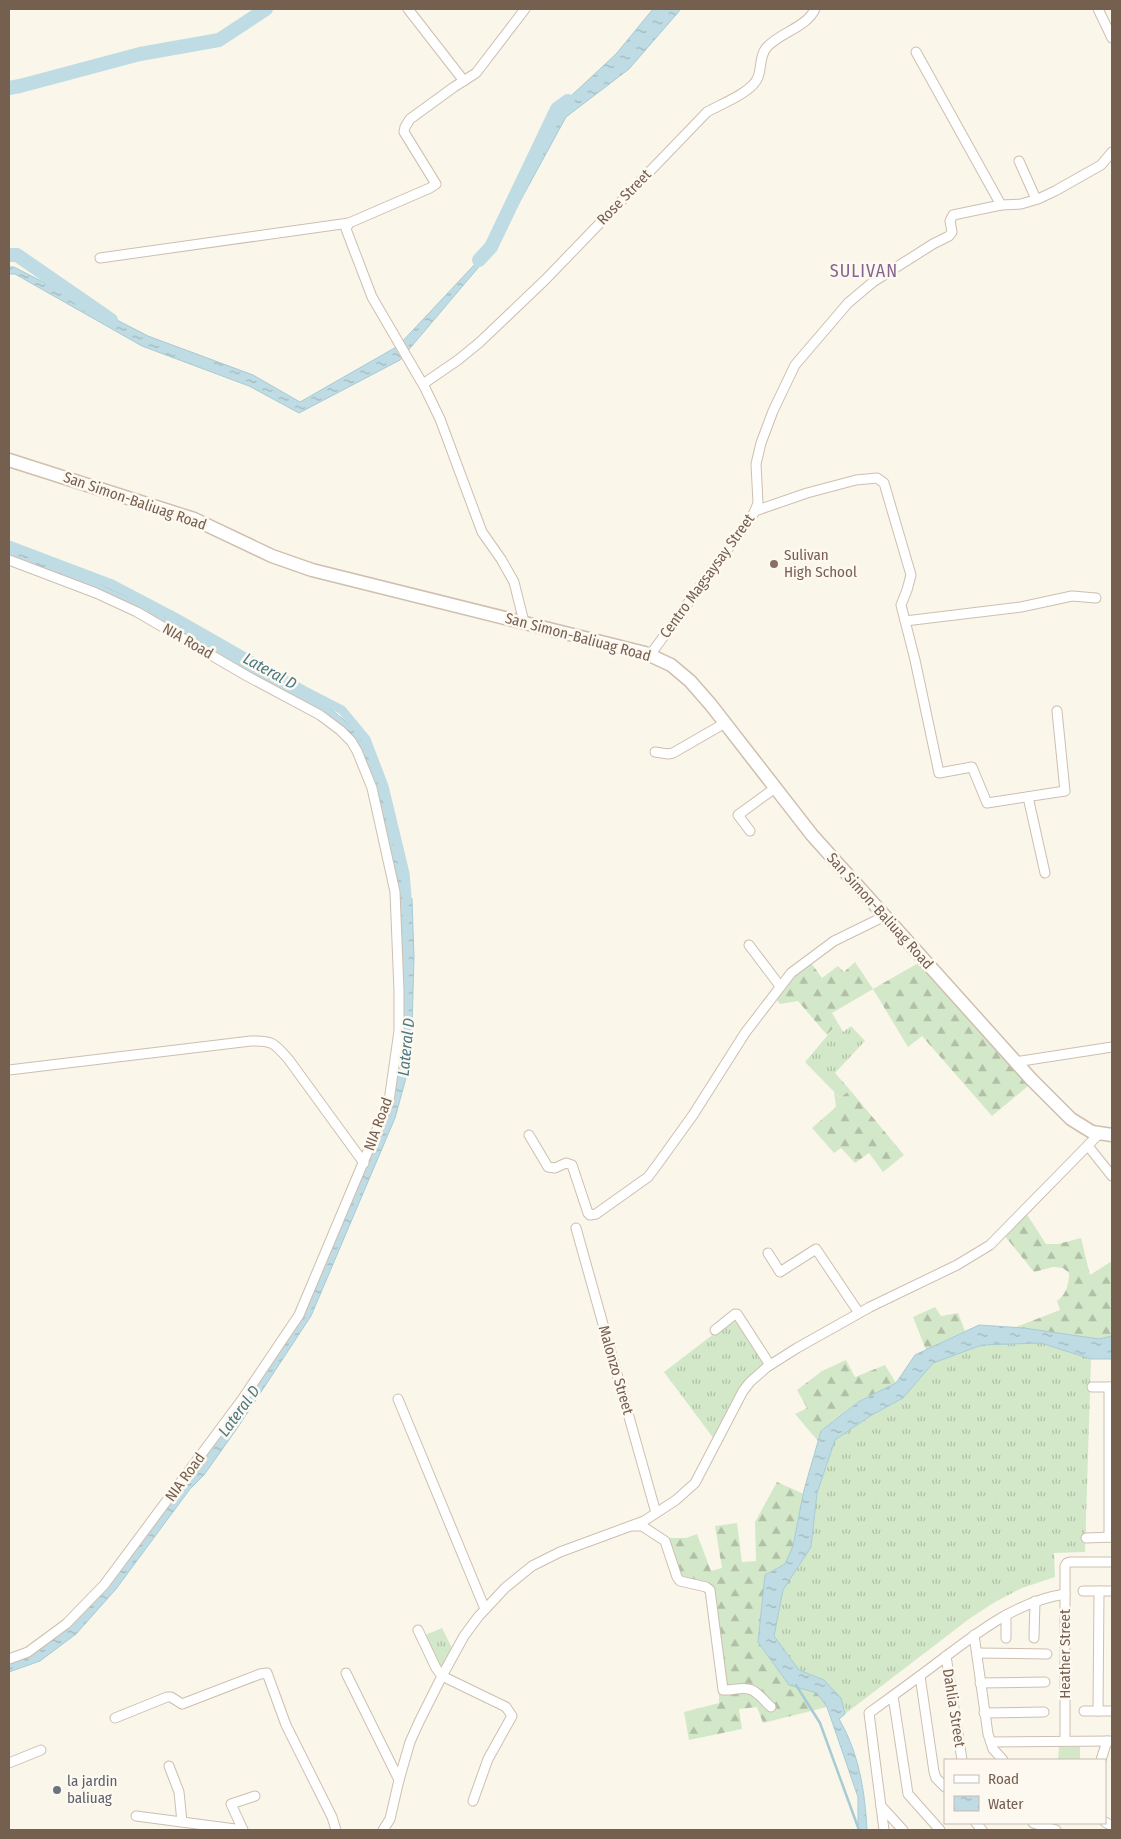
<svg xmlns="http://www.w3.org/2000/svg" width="1121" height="1839" viewBox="0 0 1121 1839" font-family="'Fira Sans Condensed',sans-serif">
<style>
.grass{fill:url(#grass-tufts)}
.forest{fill:url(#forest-firs)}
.garden{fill:#d3e8c9}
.water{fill:url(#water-ripples);stroke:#a6cbd5}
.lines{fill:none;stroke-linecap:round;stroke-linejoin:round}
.stream{stroke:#a6cbd5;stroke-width:2.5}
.canal{stroke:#bfdce4;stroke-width:9}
.river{stroke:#bfdce4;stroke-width:14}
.minor-casing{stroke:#cdbfb0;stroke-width:11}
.secondary-casing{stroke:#cfbfae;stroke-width:15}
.minor{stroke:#fff;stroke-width:9}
.secondary{stroke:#fff;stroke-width:12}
.education-dot{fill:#8d6e63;stroke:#fef9f0;stroke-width:2}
.worship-dot{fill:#6b7280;stroke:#fef9f0;stroke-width:2}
.labels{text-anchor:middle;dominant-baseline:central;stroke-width:5;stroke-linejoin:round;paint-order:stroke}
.street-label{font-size:15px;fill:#755f4f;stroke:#fef9f0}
.education-label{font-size:15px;fill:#785e54;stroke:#fef9f0;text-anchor:start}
.worship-label{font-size:15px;fill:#5b616d;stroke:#fef9f0;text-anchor:start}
.water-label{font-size:16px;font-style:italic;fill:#497886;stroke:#fef9f0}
.quarter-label{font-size:18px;letter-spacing:1px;fill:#856690;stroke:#fef9f0}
</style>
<defs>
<pattern id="grass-tufts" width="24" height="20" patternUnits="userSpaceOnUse" patternTransform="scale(1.25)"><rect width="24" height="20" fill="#d3e8c9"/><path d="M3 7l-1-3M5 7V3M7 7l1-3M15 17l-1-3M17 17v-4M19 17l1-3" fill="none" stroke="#b0bfa6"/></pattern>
<pattern id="forest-firs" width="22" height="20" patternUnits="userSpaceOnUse" patternTransform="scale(1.25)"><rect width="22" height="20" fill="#d3e8c9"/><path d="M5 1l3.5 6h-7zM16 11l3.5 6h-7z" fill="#b0bfa6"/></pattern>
<pattern id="water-ripples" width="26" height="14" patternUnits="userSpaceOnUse" patternTransform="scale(1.25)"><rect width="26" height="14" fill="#bfdce4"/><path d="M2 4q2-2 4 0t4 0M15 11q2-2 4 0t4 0" fill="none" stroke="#a0b6bb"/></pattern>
</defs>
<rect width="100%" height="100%" fill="#fbf6ea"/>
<g class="grass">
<polygon points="838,1023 843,1032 851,1026 865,1041 835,1073 850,1090 840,1098 805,1062"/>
<polygon points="737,1316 765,1364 714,1439 664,1372"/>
<polygon points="1041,1343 1091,1359 1085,1552 1054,1553 1055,1577 1022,1588 995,1602 969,1619 845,1714 841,1698 824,1680 799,1670 774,1636 783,1590 811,1547 817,1493 835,1440 870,1416 903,1398 933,1363 982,1345"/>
<polygon points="442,1628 452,1648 441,1670 423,1636"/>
</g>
<g class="forest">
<polygon points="809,960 822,978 838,966 844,972 855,962 873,989 920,962 1028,1086 992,1116 922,1036 908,1047 873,989 832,1013 838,1023 827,1035 798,1001 780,1004 775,998 793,974"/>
<polygon points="850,1090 904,1155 883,1172 869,1153 855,1163 841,1148 834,1153 812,1128 836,1107 834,1092 840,1098"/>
<path d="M1026,1213l20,31h12l23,-6 9,37 22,-14v75l-13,3 -83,-12 44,-17 -3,-9c9,-6 12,-17 12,-28l-6,-5 -10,-1 -19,5 -30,-37z"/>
<polygon points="935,1307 941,1316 958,1313 965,1331 926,1350 913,1317"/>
<polygon points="846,1360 855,1377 885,1365 896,1383 857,1402 821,1431 818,1441 795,1414 807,1408 797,1390 822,1371"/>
<polygon points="777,1482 804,1494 793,1546 785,1564 765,1575 758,1642 789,1685 817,1693 827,1707 763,1723 757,1707 739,1709 742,1729 689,1740 684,1712 719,1703 719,1692 731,1694 748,1692 755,1695 771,1712 775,1708 758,1690 725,1686 713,1588 682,1578 667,1538 686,1538 697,1534 711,1571 722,1568 715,1526 737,1523 742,1562 756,1561 755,1522"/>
</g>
<polygon class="garden" points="1059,1747 1080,1747 1080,1760 1058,1760"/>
<g class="water">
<polygon points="653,9 681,9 629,69 566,117 494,249 400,360 299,413 249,386 142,346 15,274 9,274 9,267 14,267 148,336 253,375 300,402 398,346 491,247 557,109 616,54"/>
<polygon points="9,548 76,573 158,611 279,681 322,702 343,719 362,739 371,757 382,785 404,879 408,893 412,899 414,958 412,1028 406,1078 395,1118 311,1316 238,1427 204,1475 190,1489 116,1589 76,1634 40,1661 9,1672 9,1662 31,1656 71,1624 291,1332 392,1100 402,991 383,827 353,740 267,683 144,613 9,558"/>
<path d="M979,1325l45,3 75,11 13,-3v23h-21l-50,-16 -59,2 -49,18 -30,35 -33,18 -35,24 -18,53 -6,54 -28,43 -9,46 25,34 25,10 17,18 4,16 -6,5c20,34 26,73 28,111h-9v-33l-31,-90 -10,-14 -28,-8 -31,-43 7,-67 20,-11 8,-18 11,-56 17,-59 37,-29 38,-19 19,-28z"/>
</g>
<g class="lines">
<polyline class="stream" points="796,1685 820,1723 859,1830"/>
<polyline class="canal" points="9,545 112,584 175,617 305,691 342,710 366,739 384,786 405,873 407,895"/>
<g class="river">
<polyline points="9,88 20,86 140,54 219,40 266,9"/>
<polyline points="9,255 17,255 111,320"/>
<polyline points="479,260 491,247 557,109 568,101"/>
</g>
<g class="minor-casing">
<g id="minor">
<polyline points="408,9 464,81"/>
<polyline points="1098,9 1112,38"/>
<polyline points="916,52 1001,205"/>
<polyline points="1019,161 1036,199"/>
<polyline points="100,258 349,223"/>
<path d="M423,384l35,-24 22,-18 66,-63 161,-167c14,-8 46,-20 51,-35 4,-10 1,-21 9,-30 14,-15 40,-20 48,-38"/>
<polyline points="755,511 807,493 856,480 877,478 884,483 911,575 907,590 901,605 915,660 939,773 972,767 987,803 1065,791 1057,711"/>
<polyline points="9,560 96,593 137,612 247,676 320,715 340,730 351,741 357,751 372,788 395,892 399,991 399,1031 389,1101 299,1315 241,1401 104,1585 66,1624 28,1652 9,1659"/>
<polyline points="905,621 1021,607 1072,596 1096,598"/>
<polyline points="524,622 514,582 501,559 482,532 440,419 425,388 372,297 346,229 349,223 430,188 436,184 404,132 405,127 410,119 454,87 476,73 525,9"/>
<polyline points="650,655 754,513 758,503 756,464 761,443 773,411 795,365 848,303 873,282 933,244 949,236 952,232 950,221 953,215 1001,205 1021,204 1038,199 1055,191 1101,165 1112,152"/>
<polyline points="655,752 668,754 673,753 725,723"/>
<polyline points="1028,797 1045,873"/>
<polyline points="750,831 738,815 775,788"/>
<polyline points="749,945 780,986"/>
<polyline points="1015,1062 1112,1047"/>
<path d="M9,1070l242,-29c22,-1 24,3 38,19l75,103"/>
<polyline points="529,1135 548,1167 555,1168 566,1163 572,1165 588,1213 590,1215 596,1214 648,1177 657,1165 693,1115 745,1033 791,973 834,941 885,916"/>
<polyline points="1088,1146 1112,1176"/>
<polyline points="576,1228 656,1513"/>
<polyline points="768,1253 780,1272 816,1249 859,1313"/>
<polyline points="715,1330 735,1314 737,1314 770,1365"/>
<polyline points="1092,1387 1112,1387"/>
<polyline points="1109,1387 1109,1537"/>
<polyline points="398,1399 485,1609"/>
<path d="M632,1526h10l23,15 12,36 3,4 26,6 4,3 13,100c8,1 17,-3 25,-1 9,1 16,12 23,18"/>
<polyline points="1086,1538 1112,1537"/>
<polyline points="1083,1591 1112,1591"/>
<polyline points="418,1630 436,1668 442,1676 506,1707 512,1716 488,1759 473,1801"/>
<polyline points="974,1635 988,1734 993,1749 1003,1760"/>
<polyline points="1006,1638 1006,1615"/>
<polyline points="1034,1638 1035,1601"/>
<polyline points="977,1653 1047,1654"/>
<polyline points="946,1656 962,1760"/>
<polyline points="346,1673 399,1780"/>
<polyline points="920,1676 934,1772 936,1778 945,1787"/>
<polyline points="980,1683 1045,1682"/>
<polyline points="893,1696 908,1794 940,1830"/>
<polyline points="1084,1711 1112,1711"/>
<polyline points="1098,1711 1099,1591"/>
<polyline points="984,1713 1044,1712"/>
<polyline points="115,1718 167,1697 171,1697 182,1704 260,1674 267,1673 286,1725 332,1817 336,1830"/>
<polyline points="1065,1741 1065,1566 1067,1563 1070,1562 1112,1562"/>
<polyline points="991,1742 1112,1741"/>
<polyline points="1101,1760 1107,1741"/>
<polyline points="9,1763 41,1750"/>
<polyline points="169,1766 179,1792 182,1822"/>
<polyline points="881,1806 903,1830"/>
<polyline points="136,1816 243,1830"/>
<polyline points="1105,1822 1112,1826"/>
<polyline points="976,1823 982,1830"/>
<polyline points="1033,1823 1056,1830"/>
<polyline points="243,1830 231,1804 255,1796"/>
<polyline points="383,1830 390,1819 399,1780 410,1742 419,1722 442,1676 464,1636 478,1617 505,1588 532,1566 560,1552 644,1521 676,1500 695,1483 743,1391 750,1382 767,1367 797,1348 870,1307 957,1265 990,1245 1100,1133"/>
<path d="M884,1830l-15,-117c25,-18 51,-37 76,-56 37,-28 74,-56 120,-63"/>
</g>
</g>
<g class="secondary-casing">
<polyline id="secondary" points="9,460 194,519 272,556 312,570 645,653 671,665 690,681 711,705 812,835 1031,1079 1071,1119 1092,1132 1112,1135"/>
</g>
<use href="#minor" class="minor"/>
<use href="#secondary" class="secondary"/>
</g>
<circle class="education-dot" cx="774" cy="564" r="5"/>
<circle class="worship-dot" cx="57" cy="1790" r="5"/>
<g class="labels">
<g class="street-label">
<text transform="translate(624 197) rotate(-46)">Rose Street</text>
<text transform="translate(135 501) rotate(19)">San Simon-Baliuag Road</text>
<text transform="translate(707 576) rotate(-54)">Centro Magsaysay Street</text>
<text transform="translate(578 637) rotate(15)">San Simon-Baliuag Road</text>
<text transform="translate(188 641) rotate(30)">NIA Road</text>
<text transform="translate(880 911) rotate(48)">San Simon-Baliuag Road</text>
<text transform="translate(378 1124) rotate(-70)">NIA Road</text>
<text transform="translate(616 1370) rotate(74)">Malonzo Street</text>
<text transform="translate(185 1477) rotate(-54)">NIA Road</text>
<text transform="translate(1065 1654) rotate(-90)">Heather Street</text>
<text transform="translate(954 1708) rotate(81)">Dahlia Street</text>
</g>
<g class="education-label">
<text x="784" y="555">Sulivan<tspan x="784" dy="17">High School</tspan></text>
</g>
<g class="worship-label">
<text x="67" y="1781">la jardin<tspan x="67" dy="17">baliuag</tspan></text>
</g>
<g class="water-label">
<text transform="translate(270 671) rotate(29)">Lateral D</text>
<text transform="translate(406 1047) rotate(-84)">Lateral D</text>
<text transform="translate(239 1411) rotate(-54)">Lateral D</text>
</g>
<g class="quarter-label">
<text x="864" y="271">SULIVAN</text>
</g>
</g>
<rect width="1121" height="1839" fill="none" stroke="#755f4f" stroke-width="20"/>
<rect x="944" y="1759" width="162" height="65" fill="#fef9f0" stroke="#c7bbb0"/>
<rect x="954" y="1775" width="25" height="8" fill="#ffffff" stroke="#c7bbb0"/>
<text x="988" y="1784" font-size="15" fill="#755f4f">Road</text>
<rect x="954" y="1796" width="25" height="15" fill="url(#water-ripples)" stroke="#c7bbb0"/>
<text x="988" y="1809" font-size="15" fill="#755f4f">Water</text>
</svg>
